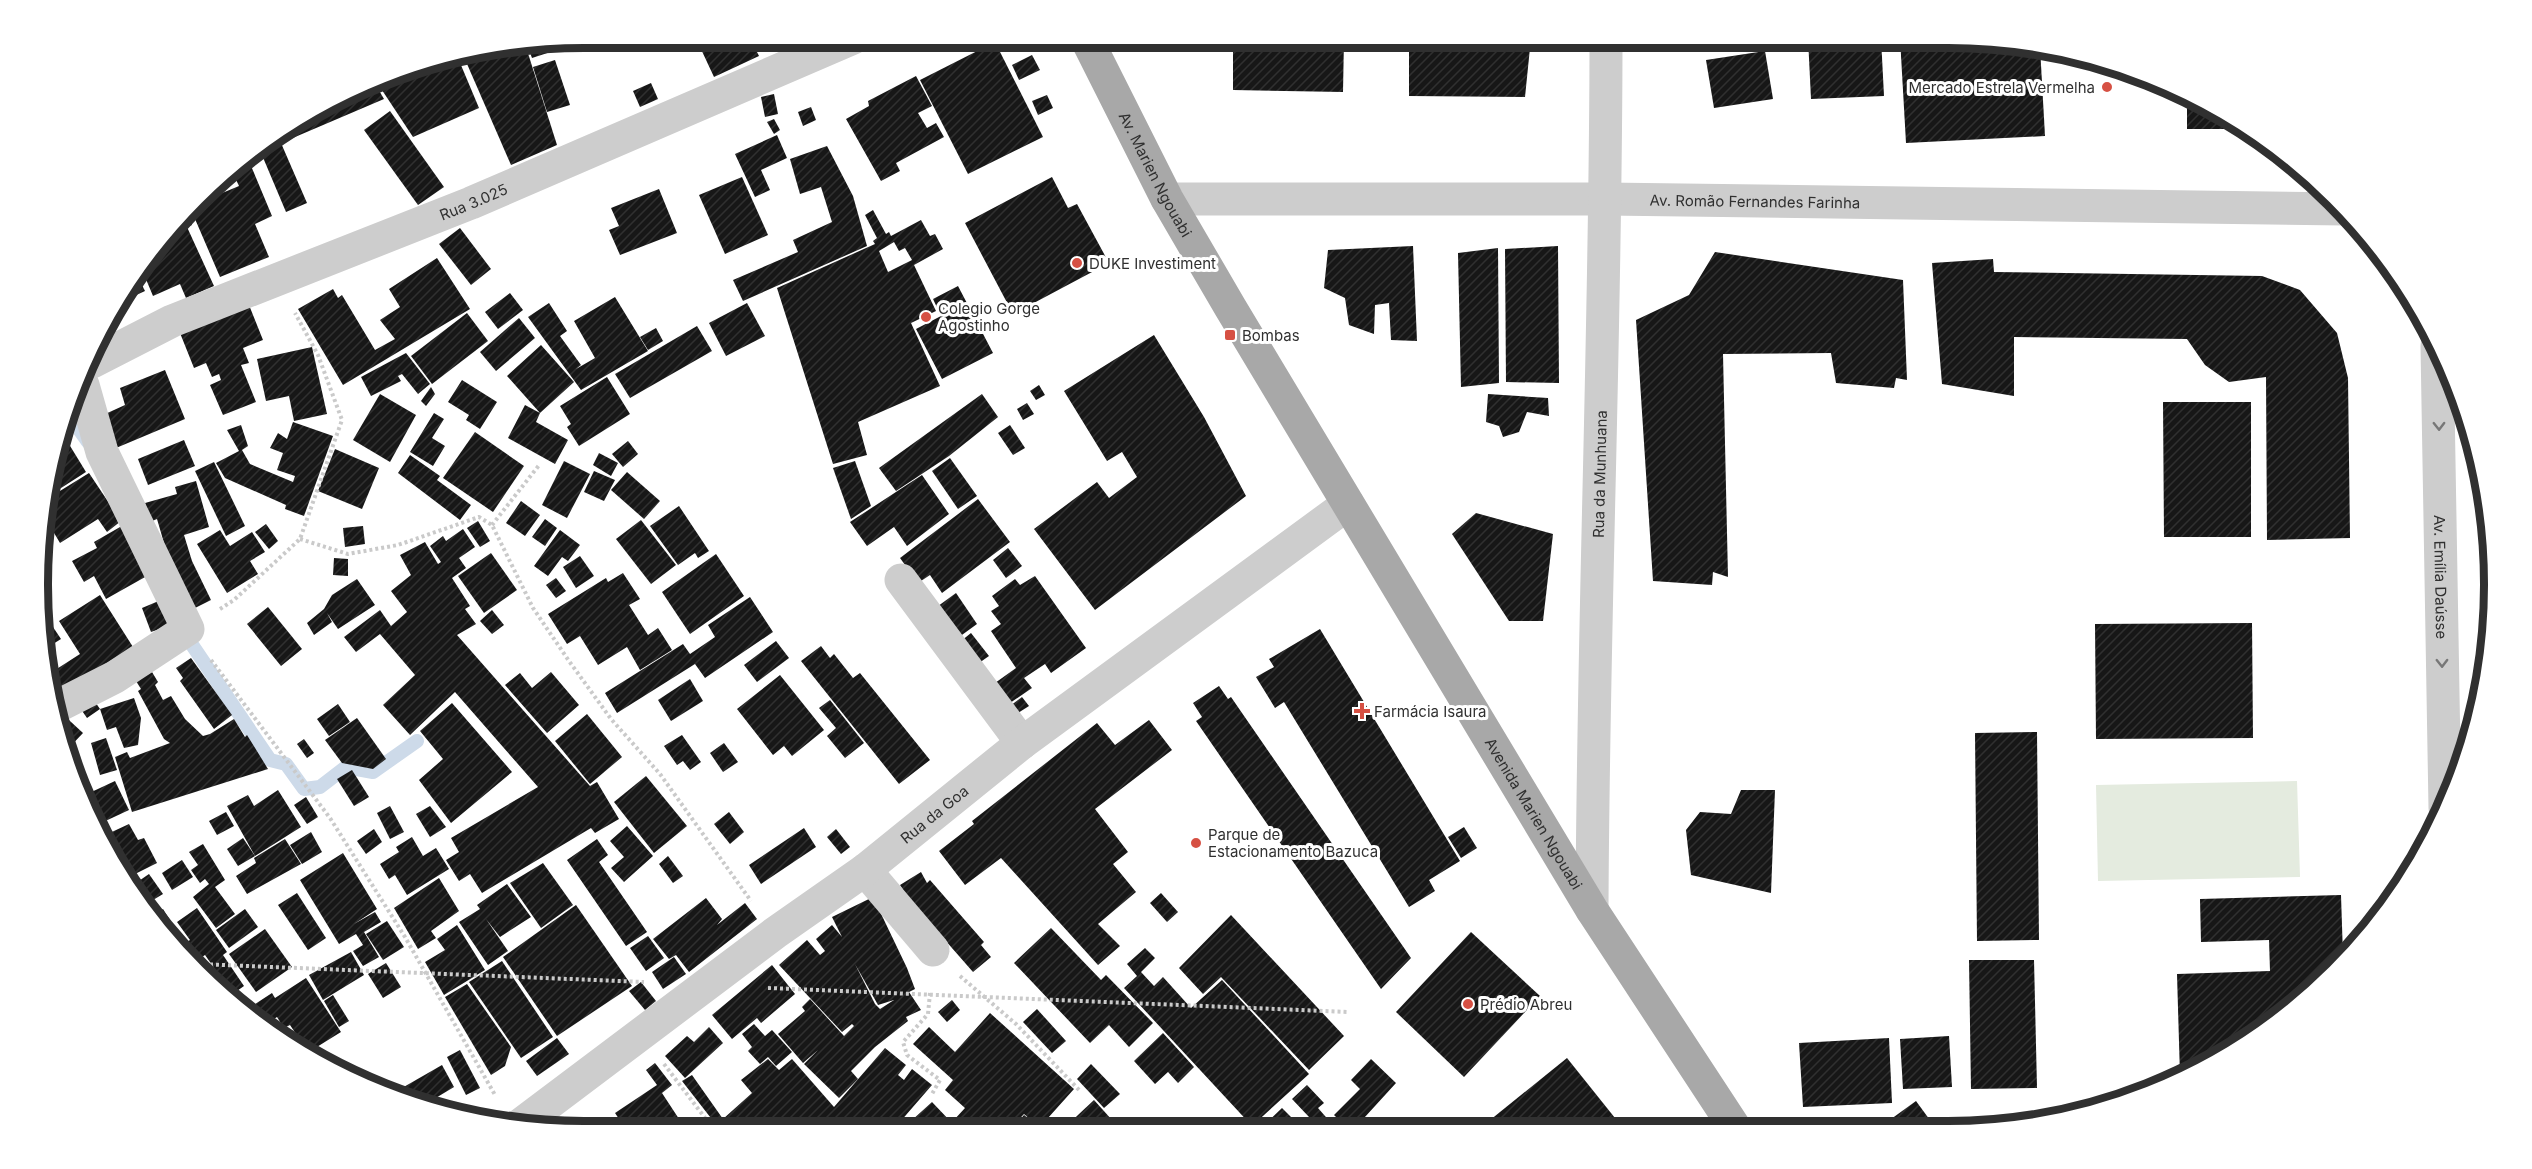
<svg xmlns="http://www.w3.org/2000/svg" width="2532" height="1169" viewBox="0 0 2532 1169" font-family="Inter,sans-serif">
<style>
.park{fill:#e4ebdf}
.lines{fill:none;stroke-linecap:round;stroke-linejoin:round}
.stream{stroke:#cddae9;stroke-width:14}
.building{fill:url(#building-hatch);fill-rule:evenodd}
.path{stroke:#cacaca;stroke-width:4;stroke-dasharray:3 3;stroke-linecap:butt}
.minor{stroke:#cdcdcd;stroke-width:33}
.tertiary{stroke:#cdcdcd;stroke-width:33}
.primary{stroke:#a8a8a8;stroke-width:33}
.oneway{stroke:#777}
.poi-dot{fill:#d65043;stroke:#fff;stroke-width:2}
.labels{text-anchor:middle;dominant-baseline:central;stroke-width:6;stroke-linejoin:round;paint-order:stroke}
.poi-label{font-size:15px;fill:#303030;stroke:#fff;text-anchor:start}
.street-label{font-size:15px;fill:#303030;stroke:#fff}
.rim{fill:none;stroke:#303030;stroke-width:8}
</style>
<defs>
<pattern id="building-hatch" width="6" height="6" patternUnits="userSpaceOnUse" patternTransform="scale(1.5)"><rect width="6" height="6" fill="#171717"/><path d="M-1 1l2-2M0 6l6-6M5 7l2-2" fill="none" stroke="#303030"/></pattern>
</defs>
<rect width="100%" height="100%" fill="#fff"/>
<polygon class="park" points="2297,781 2300,877 2098,881 2096,785"/>
<g class="lines">
<g class="stream">
<polyline points="71,418 88,442"/>
<polyline points="182,630 270,760 286,764 304,789 320,787 346,767 373,772 417,741"/>
</g>
</g>
<g class="building">
<polygon points="721,38 750,38 759,56 714,77 700,47"/>
<polygon points="1233,38 1344,38 1343,92 1233,90"/>
<polygon points="1409,38 1531,38 1525,97 1409,96"/>
<polygon points="1808,38 1881,38 1884,96 1811,99"/>
<polygon points="1900,38 1948,38 2040,47 2045,136 1906,143"/>
<polygon points="567,40 569,46 532,58 528,47"/>
<polygon points="995,42 1043,137 968,174 920,80"/>
<polygon points="526,47 557,145 511,165 464,57"/>
<polygon points="1765,51 1773,99 1714,108 1706,60"/>
<polygon points="1032,55 1040,70 1019,80 1012,65"/>
<polygon points="458,58 479,108 413,137 376,81 408,67"/>
<polygon points="555,60 570,105 547,112 533,67"/>
<polygon points="916,76 932,106 918,113 927,128 936,123 944,137 896,163 900,171 881,181 846,119 869,106 868,101"/>
<polygon points="374,82 384,99 281,143 307,203 286,212 259,148 311,111"/>
<polygon points="651,83 658,99 640,107 633,91"/>
<polygon points="774,94 778,114 765,117 761,97"/>
<polygon points="1047,95 1053,108 1038,115 1032,101"/>
<polygon points="2187,95 2212,109 2250,129 2187,129"/>
<polygon points="811,107 816,120 803,126 798,112"/>
<polygon points="390,111 444,187 418,205 364,130"/>
<polygon points="774,119 780,130 774,134 767,122"/>
<polygon points="777,135 787,158 761,170 770,190 755,197 735,154"/>
<polygon points="827,146 853,196 867,246 743,301 733,280 798,252 793,240 832,222 821,187 800,194 790,159"/>
<polygon points="249,161 272,216 255,224 269,257 220,277 192,212 211,189 215,196 239,186 231,169"/>
<polygon points="742,177 768,235 725,254 699,195"/>
<polygon points="1052,177 1068,208 1077,204 1109,263 1013,314 965,223"/>
<polygon points="659,189 677,233 620,255 609,230 619,226 611,208"/>
<path d="M873,210l13,24 3,-2 2,4 30,-16 9,16 5,-2 8,15 -29,16 22,46 -25,12 29,63 -82,36 9,33 -34,9 -56,-176 98,-44 -2,-3 4,-3 -12,-23zM894,242l5,9 6,-3 7,12 -24,12 -9,-21z"/>
<polygon points="188,216 192,225 187,227 214,286 186,298 180,284 153,296 143,272"/>
<polygon points="460,228 491,269 471,285 439,244"/>
<polygon points="1413,246 1417,341 1391,340 1389,303 1375,305 1374,334 1349,325 1345,298 1324,288 1328,250"/>
<polygon points="1558,246 1559,383 1506,382 1505,249"/>
<polygon points="1498,248 1499,383 1461,387 1458,253"/>
<polygon points="1715,252 1903,280 1907,380 1896,378 1894,388 1836,383 1831,353 1723,354 1728,577 1713,572 1712,585 1653,581 1636,320 1689,295"/>
<polygon points="437,258 470,309 343,385 298,309 333,289 338,298 342,295 375,350 395,339 380,320 400,307 389,289"/>
<polygon points="1993,259 1994,272 2262,276 2300,290 2337,333 2348,378 2350,538 2267,540 2266,377 2229,382 2205,365 2187,339 2014,337 2014,396 1942,384 1932,263"/>
<polygon points="138,277 145,291 115,305"/>
<polygon points="958,286 993,353 942,379 916,329 941,316 933,299"/>
<polygon points="510,293 523,310 498,329 485,312"/>
<polygon points="615,297 648,351 581,390 528,317 549,303 567,331 560,336 581,365 576,369 595,358 574,321"/>
<polygon points="747,303 765,336 726,356 709,323"/>
<polygon points="249,305 263,340 243,348 249,363 241,365 256,402 223,415 210,385 221,380 219,374 212,377 206,363 194,368 180,333"/>
<polygon points="467,313 488,341 432,384 411,356"/>
<polygon points="519,318 535,338 496,371 480,352"/>
<polygon points="697,326 712,351 630,398 615,374"/>
<polygon points="656,328 663,341 648,350 640,337"/>
<polygon points="1154,335 1204,417 1246,496 1095,610 1034,529 1097,482 1109,498 1137,477 1122,452 1107,461 1064,391"/>
<polygon points="541,345 574,382 540,413 536,422 568,440 555,464 508,438 525,405 540,413 507,376"/>
<polygon points="312,347 327,414 294,421 289,396 266,401 257,359"/>
<polygon points="406,353 430,384 418,394 402,374 398,376 401,381 371,396 361,377"/>
<polygon points="165,370 185,419 116,448 103,415 125,405 120,388"/>
<polygon points="607,377 630,414 579,446 567,427 571,424 560,406"/>
<polygon points="462,380 497,402 480,429 466,420 469,415 448,402"/>
<polygon points="1039,385 1045,395 1036,400 1030,391"/>
<polygon points="431,387 435,394 426,406 421,401"/>
<polygon points="380,394 416,415 390,462 353,440"/>
<polygon points="982,394 998,417 949,456 896,491 879,468"/>
<polygon points="1488,394 1548,398 1549,416 1527,412 1519,432 1503,437 1499,426 1486,422"/>
<polygon points="2163,402 2251,402 2251,537 2164,537"/>
<polygon points="1027,403 1034,414 1023,420 1017,409"/>
<polygon points="434,413 444,419 432,438 445,446 433,466 410,452"/>
<polygon points="293,422 333,436 304,516 285,509 286,505 225,478 216,463 239,451 227,430 241,425 248,446 242,450 250,464 293,482 295,476 277,470 283,453 270,448 278,433 287,439"/>
<polygon points="1010,425 1025,448 1013,455 998,433"/>
<polygon points="475,432 524,466 493,512 443,478"/>
<polygon points="64,436 86,472 47,497 48,478"/>
<polygon points="184,440 195,466 148,485 138,459"/>
<polygon points="628,441 638,454 623,467 612,454"/>
<polygon points="335,449 379,468 362,509 318,491"/>
<polygon points="599,453 618,463 611,476 593,465"/>
<polygon points="410,455 440,476 437,480 471,505 460,520 398,473"/>
<polygon points="950,458 977,496 958,509 932,471"/>
<polygon points="564,461 590,474 567,518 542,505"/>
<polygon points="855,461 871,506 851,519 833,468"/>
<polygon points="214,462 245,526 226,536 195,471"/>
<polygon points="594,471 615,480 604,501 584,492"/>
<polygon points="627,472 660,501 644,519 611,490"/>
<polygon points="89,473 121,521 107,532 98,519 60,543 47,521 47,499"/>
<polygon points="922,475 949,514 907,546 894,527 867,546 850,522"/>
<polygon points="196,481 209,527 184,535 192,561 211,600 193,609 171,567 157,519 150,522 145,503 177,494 175,487"/>
<polygon points="978,499 1010,542 942,593 930,575 918,583 900,558"/>
<polygon points="521,501 540,515 525,536 506,523"/>
<polygon points="679,506 709,551 698,558 695,553 678,565 650,526"/>
<polygon points="1476,513 1553,534 1543,621 1509,621 1452,534"/>
<polygon points="545,519 557,528 545,546 532,537"/>
<polygon points="641,520 676,565 651,584 616,539"/>
<polygon points="478,521 490,541 480,547 467,528"/>
<polygon points="127,523 154,572 106,599 94,576 84,582 72,561 97,548 94,542"/>
<polygon points="266,524 278,541 269,549 255,532"/>
<polygon points="363,526 365,544 345,547 343,528"/>
<polygon points="463,529 475,547 459,558 466,568 452,578 470,606 465,609 476,624 457,635 590,786 597,782 619,819 595,833 591,828 482,893 470,874 459,881 446,860 459,852 451,838 538,787 455,692 410,735 383,705 415,675 380,634 356,652 344,637 380,610 391,626 407,612 391,591 411,575 400,555 425,542 438,564 441,562 430,546 443,536 446,541"/>
<polygon points="220,530 230,546 252,532 265,552 250,561 258,574 227,593 197,544"/>
<polygon points="560,530 580,545 568,561 562,557 548,576 534,566"/>
<polygon points="1008,548 1022,566 1006,578 993,560"/>
<polygon points="491,553 517,590 484,613 458,576"/>
<polygon points="716,554 744,596 690,634 662,592"/>
<polygon points="580,556 594,576 576,588 563,567"/>
<polygon points="334,558 348,559 348,576 333,575"/>
<polygon points="623,573 640,599 629,605 648,635 658,628 672,650 640,670 627,647 598,665 580,636 567,644 548,614 606,578 608,582"/>
<polygon points="1035,576 1086,648 1051,673 1045,664 1024,678 1032,688 1010,703 995,683 1016,668 991,631 1001,624 991,611 999,606 992,596 1015,579 1020,585"/>
<polygon points="556,578 566,591 556,598 546,585"/>
<polygon points="357,579 375,605 338,629 327,613 332,622 314,635 307,623 324,609 332,595"/>
<polygon points="956,593 977,624 955,640 934,609"/>
<polygon points="100,595 133,647 63,690 52,672 80,654 59,621"/>
<polygon points="750,597 773,632 705,678 695,664 617,713 605,693 683,644 690,654 715,637 708,625"/>
<polygon points="161,600 171,625 151,632 142,608"/>
<polygon points="268,607 302,649 281,666 247,624"/>
<polygon points="492,610 504,625 492,634 480,621"/>
<polygon points="49,621 61,639 45,649 43,644 43,625"/>
<polygon points="2252,623 2253,738 2096,739 2095,624"/>
<polygon points="1320,629 1460,861 1429,880 1435,891 1409,907 1284,702 1275,708 1256,677 1274,667 1269,659"/>
<polygon points="971,633 989,656 979,663 961,641"/>
<polygon points="776,641 789,658 757,682 744,665"/>
<polygon points="821,646 830,658 834,654 853,678 860,673 930,760 899,784 801,661"/>
<polygon points="191,658 232,715 214,729 180,681 183,678 176,668"/>
<polygon points="152,672 158,682 155,685 163,700 171,696 185,719 203,736 210,734 234,719 245,737 247,735 268,769 132,812 115,757 127,752 130,758 170,743 164,739 138,691 141,689 136,681"/>
<polygon points="551,672 579,705 547,733 505,685 520,673 532,688"/>
<polygon points="780,675 824,730 792,756 784,746 773,755 737,709"/>
<polygon points="690,679 703,701 671,721 658,700"/>
<polygon points="1219,686 1228,699 1231,697 1411,958 1381,989 1196,721 1202,717 1193,703"/>
<polygon points="91,696 100,709 134,698 141,718 138,745 124,748 116,727 107,730 100,709 87,718 78,705"/>
<polygon points="1022,697 1029,706 1015,715 1010,706"/>
<polygon points="830,700 864,743 845,758 827,736 836,728 819,708"/>
<polygon points="452,703 512,772 451,823 419,780 443,759 420,731"/>
<polygon points="338,704 350,722 329,736 317,719"/>
<polygon points="57,709 83,733 65,752 55,711"/>
<polygon points="587,714 622,757 590,784 555,741"/>
<polygon points="357,718 386,759 373,769 342,763 325,740"/>
<polygon points="1149,720 1172,750 1095,809 1128,852 1113,864 1136,892 1098,924 1120,946 1098,965 1001,858 965,885 939,851 974,824 972,821 1097,723 1115,745"/>
<polygon points="2037,732 2039,940 1977,941 1975,733"/>
<polygon points="682,735 701,762 690,770 683,761 677,765 664,746"/>
<polygon points="106,738 117,770 100,775 91,743"/>
<polygon points="304,739 314,753 307,758 297,744"/>
<polygon points="724,743 738,762 723,772 710,753"/>
<polygon points="352,770 369,797 354,806 337,779"/>
<polygon points="646,776 687,826 654,853 614,802"/>
<polygon points="115,781 129,810 99,824 85,795"/>
<polygon points="278,790 301,827 255,856 227,806 248,795 254,806"/>
<polygon points="1741,790 1775,790 1771,893 1691,875 1686,830 1700,812 1731,814"/>
<polygon points="306,797 318,817 307,824 294,805"/>
<polygon points="390,806 404,832 390,839 377,813"/>
<polygon points="430,806 446,827 430,837 416,814"/>
<polygon points="226,812 234,826 217,835 209,821"/>
<polygon points="729,812 744,832 730,844 714,824"/>
<polygon points="129,824 138,840 144,838 157,863 127,878 111,858 101,837"/>
<polygon points="627,826 653,856 624,882 611,868 624,857 610,841"/>
<polygon points="1464,827 1477,848 1461,858 1448,837"/>
<polygon points="804,828 816,847 761,884 749,865"/>
<polygon points="374,829 382,842 366,854 357,841"/>
<polygon points="836,829 850,847 841,854 827,837"/>
<polygon points="311,832 322,852 302,864 290,845"/>
<polygon points="412,837 423,856 436,848 449,869 407,895 395,875 389,879 380,864 399,852 396,847"/>
<polygon points="243,838 255,856 238,866 227,849"/>
<polygon points="285,839 301,864 247,894 236,876 256,863 254,858"/>
<polygon points="597,839 608,855 599,862 647,932 626,946 567,860"/>
<polygon points="203,844 225,880 215,887 235,914 216,928 193,897 209,884 205,879 200,883 191,870 198,865 189,852"/>
<polygon points="343,853 377,909 354,924 375,912 381,922 364,932 379,957 363,966 353,951 363,945 356,934 339,944 300,880"/>
<polygon points="668,856 683,876 673,883 659,864"/>
<polygon points="182,860 193,877 172,890 162,873"/>
<polygon points="543,863 573,905 541,928 510,883"/>
<polygon points="921,872 927,883 930,880 984,942 981,945 991,957 973,972 909,899 900,885"/>
<polygon points="149,874 163,894 148,903 133,885"/>
<polygon points="439,878 459,911 431,931 436,938 418,949 394,908"/>
<polygon points="507,884 531,917 500,937 486,919 508,951 488,965 459,922 480,909 477,905"/>
<polygon points="297,893 326,938 308,950 278,905"/>
<polygon points="1161,893 1178,912 1167,922 1150,903"/>
<polygon points="2341,895 2343,956 2281,1018 2180,1076 2177,974 2270,971 2269,940 2201,942 2200,899"/>
<path d="M873,897l34,71 8,21 -6,3 12,18 -15,7 2,4 -33,26 -24,24 7,8 -19,19 -35,-34 14,-14 -15,13 -25,-29 27,-23 -3,-4 8,-8 34,37 10,-10 -2,-2 -10,8 -63,-67 28,-25 13,15 5,-4 -9,-12 16,-14 10,12 -10,-20zM855,964l23,41 16,-5 -14,9 -5,-5z"/>
<polygon points="706,898 722,919 717,925 745,903 757,919 689,972 676,955 669,959 653,939"/>
<polygon points="576,905 632,986 557,1036 503,957"/>
<polygon points="197,908 227,952 223,955 244,986 227,998 209,977 217,972 205,955 196,961 182,945 190,940 177,922"/>
<polygon points="163,909 175,928 171,931 156,913"/>
<polygon points="245,909 258,927 229,948 216,930"/>
<polygon points="1231,915 1344,1036 1309,1070 1221,977 1203,994 1179,968"/>
<polygon points="387,921 404,947 383,960 366,934"/>
<polygon points="457,925 485,970 444,995 425,962 445,950 437,939"/>
<polygon points="1051,928 1101,980 1106,975 1153,1023 1129,1047 1109,1025 1090,1043 1014,963"/>
<polygon points="265,929 292,967 256,992 229,954"/>
<polygon points="1471,932 1540,996 1464,1077 1396,1012"/>
<polygon points="648,936 664,958 646,971 630,948"/>
<polygon points="1145,948 1155,958 1141,972 1154,986 1163,977 1191,1008 1222,980 1309,1074 1252,1126 1124,988 1137,976 1127,964"/>
<polygon points="351,952 364,975 323,1000 309,975"/>
<polygon points="674,957 686,974 663,989 652,972"/>
<polygon points="1969,960 2034,960 2037,1088 1971,1089"/>
<polygon points="502,961 553,1037 521,1058 469,982"/>
<polygon points="386,963 401,987 383,998 368,974"/>
<polygon points="772,965 795,994 761,1023 757,1018 732,1039 712,1015"/>
<polygon points="306,978 341,1032 312,1050 304,1046 290,1025 284,1028 277,1017 268,1023 246,1010 272,993 275,998"/>
<polygon points="641,982 656,1001 645,1010 629,991"/>
<polygon points="467,984 511,1047 505,1066 491,1075 445,997"/>
<polygon points="333,995 349,1021 339,1027 324,1001"/>
<polygon points="952,1000 960,1010 947,1022 938,1012"/>
<polygon points="1037,1009 1066,1041 1052,1053 1023,1022"/>
<polygon points="990,1013 1074,1089 1039,1128 1041,1130 1011,1130 1024,1115 1032,1121 1024,1114 1009,1130 963,1130 953,1121 965,1108 945,1090 953,1080 913,1044 929,1027 955,1052"/>
<polygon points="754,1024 765,1036 772,1030 792,1052 776,1066 768,1057 760,1064 748,1051 752,1047 742,1034"/>
<polygon points="709,1027 723,1043 685,1078 665,1056 687,1036 694,1042"/>
<polygon points="1163,1033 1194,1067 1178,1083 1168,1072 1155,1084 1134,1061"/>
<polygon points="1949,1036 1952,1087 1903,1089 1900,1039"/>
<polygon points="557,1038 569,1054 537,1076 526,1061"/>
<polygon points="1889,1038 1892,1103 1803,1107 1799,1043"/>
<polygon points="885,1048 906,1065 898,1075 904,1080 912,1069 932,1085 893,1130 819,1131 814,1124 805,1131 721,1131 682,1081 692,1075 723,1119 752,1093 741,1080 768,1059 779,1070 792,1059 834,1107"/>
<polygon points="460,1050 480,1088 466,1095 447,1057"/>
<polygon points="1567,1058 1623,1128 1479,1129"/>
<polygon points="1371,1059 1396,1083 1354,1129 1260,1129 1282,1108 1300,1126 1309,1117 1292,1099 1307,1085 1324,1103 1318,1108 1332,1124 1338,1119 1334,1115 1360,1089 1351,1080"/>
<polygon points="655,1063 672,1085 662,1093 681,1122 668,1131 627,1131 615,1113 657,1085 646,1070"/>
<polygon points="1091,1064 1120,1094 1104,1108 1077,1079"/>
<polygon points="442,1065 454,1087 424,1105 409,1100 402,1088"/>
<polygon points="1094,1100 1121,1130 1062,1130"/>
<polygon points="1916,1101 1935,1127 1880,1127"/>
<polygon points="932,1102 952,1123 948,1127 951,1130 919,1130 911,1121"/>
<polygon points="698,1118 707,1131 680,1131"/>
<polygon points="902,1121 918,1130 896,1130"/>
</g>
<g class="lines">
<g class="path">
<polyline points="492,525 540,464"/>
<polyline points="300,539 348,554 398,545 479,517 492,525 533,608 569,661 611,719 660,774 751,901"/>
<polyline points="220,609 234,600 300,539 342,420 318,355 295,313"/>
<polyline points="211,660 330,818 405,937 495,1095"/>
<polyline points="198,964 644,982"/>
<polyline points="960,976 1016,1024 1081,1092"/>
<polyline points="768,988 1348,1012"/>
<polyline points="930,993 928,1014 903,1042 907,1055 940,1080 932,1094"/>
<polyline points="664,1064 715,1131"/>
</g>
<g class="minor">
<path id="s1" d="M1167,199h439l738,10"/>
<path id="s2" d="M2437,346l8,462"/>
<path id="s3" d="M92,362l80,-41 299,-118 382,-165"/>
<polyline points="901,580 1022,743"/>
<polyline points="54,708 115,677 188,629 102,452 83,385"/>
<polyline points="865,870 933,950"/>
<path id="s4" d="M1592,910c1,-291 14,-582 14,-872"/>
</g>
<path class="tertiary" id="s5" d="M520,1125l255,-192 90,-63 157,-127 326,-239"/>
<path class="primary" id="s6" d="M1086,38l81,161 63,108 362,603 143,218"/>
</g>
<defs><path id="oneway-chevron" d="M-2-3.5L2.5 0L-2 3.5" fill="none" stroke-width="1.6" stroke-linecap="round" stroke-linejoin="round" transform="scale(1.5)"/></defs>
<g class="oneway">
<use href="#oneway-chevron" transform="translate(2439 426) rotate(89)"/>
<use href="#oneway-chevron" transform="translate(2442 663) rotate(89)"/>
</g>
<g class="poi-dot">
<circle cx="2107" cy="87" r="6"/>
<circle cx="1077" cy="263" r="6"/>
<circle cx="926" cy="317" r="6"/>
<rect x="1224" y="329" width="12" height="12" rx="3"/>
<path d="M1359 702h6v6h6v6h-6v6h-6v-6h-6v-6h6z"/>
<circle cx="1196" cy="843" r="6"/>
<circle cx="1468" cy="1004" r="6"/>
</g>
<g class="labels">
<g class="poi-label">
<text x="2095" y="87" text-anchor="end">Mercado Estrela Vermelha</text>
<text x="1089" y="263">DUKE Investiment</text>
<text x="938" y="308">Colegio Gorge<tspan x="938" dy="17">Agostinho</tspan></text>
<text x="1242" y="335">Bombas</text>
<text x="1374" y="711">Farmácia Isaura</text>
<text x="1208" y="834">Parque de<tspan x="1208" dy="17">Estacionamento Bazuca</tspan></text>
<text x="1480" y="1004">Prédio Abreu</text>
</g>
<g class="street-label">
<text stroke="none"><textPath href="#s6" startOffset="153">Av. Marien Ngouabi</textPath></text>
<text stroke="none"><textPath href="#s3" startOffset="414">Rua 3.025</textPath></text>
<text stroke="none"><textPath href="#s1" startOffset="588">Av. Romão Fernandes Farinha</textPath></text>
<text stroke="none"><textPath href="#s4" startOffset="436">Rua da Munhuana</textPath></text>
<text stroke="none"><textPath href="#s2" startOffset="231">Av. Emília Daússe</textPath></text>
<text stroke="none"><textPath href="#s6" startOffset="896">Avenida Marien Ngouabi</textPath></text>
<text stroke="none"><textPath href="#s5" startOffset="518">Rua da Goa</textPath></text>
</g>
</g>
<path d="M0 0H2532V1169H0ZM584 48H1948A536 536 0 0 1 2484 584V585A536 536 0 0 1 1948 1121H584A536 536 0 0 1 48 585V584A536 536 0 0 1 584 48Z" fill="#fff" fill-rule="evenodd"/>
<path class="rim" d="M584 48H1948A536 536 0 0 1 2484 584V585A536 536 0 0 1 1948 1121H584A536 536 0 0 1 48 585V584A536 536 0 0 1 584 48Z"/>
</svg>
